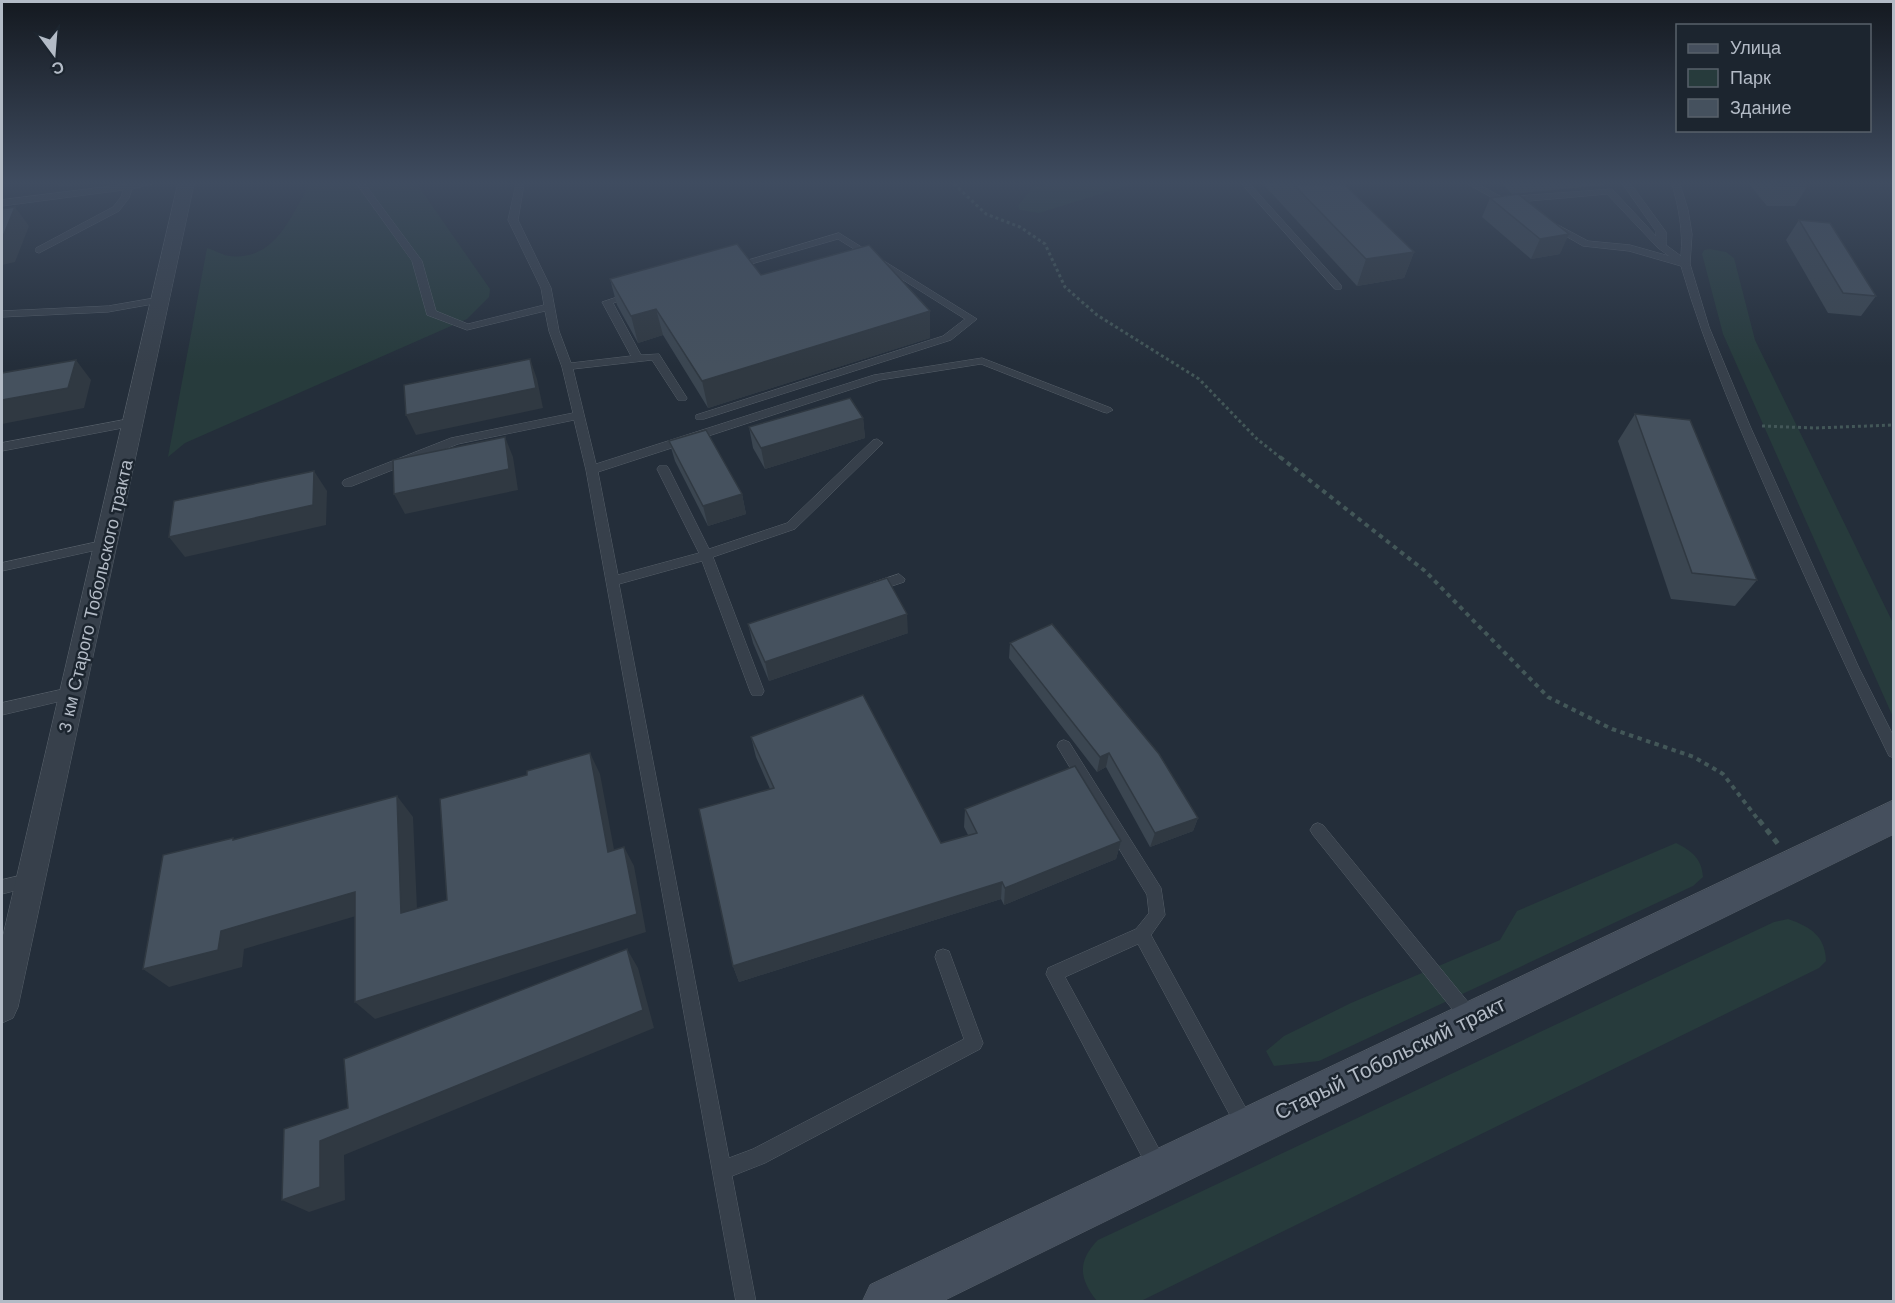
<svg xmlns="http://www.w3.org/2000/svg" width="1895" height="1303" viewBox="0 0 1895 1303" font-family="'Work Sans',sans-serif">
<style>
.green{fill:#273b3c}
.lines{fill:none;stroke-linecap:round;stroke-linejoin:round}
.lane-casing{stroke:#555e68;stroke-width:1}
.street-casing{stroke:#555e68;stroke-width:1}
.secondary-casing{stroke:#555e68;stroke-width:1}
.path-far2{stroke:#435758;stroke-width:3;stroke-dasharray:3 3;stroke-linecap:butt}
.path-far1{stroke:#435758;stroke-width:4;stroke-dasharray:4.5 4.5;stroke-linecap:butt}
.path{stroke:#435758;stroke-width:5;stroke-dasharray:6 6;stroke-linecap:butt}
.lane{fill:#37404b;fill-rule:evenodd}
.street{fill:#37404b;fill-rule:evenodd}
.secondary{fill:#454f5d;fill-rule:evenodd}
.wall{fill:#3b4651}
.shaded-wall{fill:#303942}
.building{fill:#45515e;stroke:#303942;stroke-width:1.5}
.labels{text-anchor:middle;dominant-baseline:central;stroke-width:5;stroke-linejoin:round;paint-order:stroke}
.street-label{font-size:18px;fill:#b3bbc6;stroke:#1c252f}
.near-street-label{font-size:21px;fill:#b3bbc6;stroke:#1c252f}
</style>
<rect width="100%" height="100%" fill="#242e3a"/>
<g class="green">
<path d="M310,184h107l73,105 -1,8 -22,22 -282,124 -17,14 39,-209c8,2 15,7 22,8 47,5 61,-39 81,-72z"/>
<polygon points="1047,184 1133,184 1039,213 1020,210 1018,206 1033,187"/>
<polygon points="1710,249 1726,252 1734,258 1755,340 1893,623 1893,717 1723,334 1702,254 1704,250"/>
<path d="M1676,843c16,8 26,16 27,34l-10,9 -374,175 -45,5 -8,-15 18,-15 67,-33 149,-63 17,-29z"/>
<path d="M1788,919c23,8 37,17 38,42l-7,7 -678,333h-44c-18,-22 -20,-40 1,-61l676,-318z"/>
</g>
<g class="lines">
<g class="lane-casing">
<g id="lane">
<polygon points="128,184 152,184 132,189 129,198 119,211 39,253 36,252 36,248 113,207 121,197 123,190 2,206 2,200"/>
<polygon points="357,184 365,184 422,261 436,311 468,324 544,305 541,288 508,220 516,184 524,184 518,220 551,288 559,331 571,363 631,356 602,302 629,293 635,293 635,297 613,303 641,355 659,354 687,398 686,400 678,400 652,360 573,369 596,464 874,375 982,358 1111,408 1113,410 1107,413 1103,412 981,364 880,380 598,472 618,575 699,553 657,469 659,466 667,466 669,469 709,549 787,523 873,440 877,439 883,443 795,529 713,557 764,691 762,695 752,695 750,691 702,561 619,584 729,1158 753,1149 964,1039 935,957 937,951 943,949 949,951 983,1043 980,1049 765,1163 732,1176 756,1302 736,1302 586,470 574,420 458,444 352,486 344,486 342,483 344,480 451,438 573,413 562,367 549,331 545,311 467,330 427,315 412,261"/>
<polygon points="1242,184 1250,184 1341,285 1341,289 1335,289"/>
<polygon points="1468,184 1478,184 1518,206 1511,208"/>
<path d="M1623,184h8l35,48v13l15,11c2,-26 -2,-47 -9,-72h8l8,26 4,24 -2,30 19,63 41,99 109,242 35,69v21l-5,-2c-39,-79 -75,-159 -111,-240 -36,-82 -72,-164 -97,-250l-52,-15 -46,-5 -33,-19 8,-2 30,16 42,4 39,11 -11,-8 -51,-54 -89,8 -4,-3 4,-3 94,-7 44,47v-4z"/>
<polygon points="839,233 977,319 951,340 704,419 696,419 696,415 943,336 965,319 838,239 734,269 729,266"/>
<polygon points="161,297 166,300 164,302 108,312 2,317 2,311 108,306"/>
<polygon points="134,418 140,422 138,425 2,451 2,443"/>
<polygon points="106,540 112,544 110,547 2,571 2,563"/>
<polygon points="899,574 905,579 904,582 874,592 868,587 869,584"/>
<polygon points="73,687 78,689 80,693 78,697 2,715 2,703"/>
<polygon points="1064,740 1069,742 1161,888 1165,915 1151,935 1255,1125 1253,1132 1246,1134 1239,1132 1138,944 1065,977 1165,1160 1167,1167 1165,1174 1158,1176 1151,1174 1046,974 1048,968 1136,929 1149,913 1147,895 1057,746 1059,742"/>
<polygon points="1318,823 1323,825 1477,1013 1480,1019 1477,1025 1471,1028 1465,1025 1313,835 1310,830 1313,825"/>
<polygon points="31,873 37,875 39,880 37,885 2,894 2,880"/>
</g>
</g>
<g class="street-casing">
<polygon id="street" points="178,184 194,184 18,1007 13,1018 2,1023 2,940"/>
</g>
<g class="secondary-casing">
<polygon id="secondary" points="1894,800 1894,834 941,1302 862,1302 870,1285"/>
</g>
<g class="path-far2">
<polyline points="954,184 986,214 1020,227 1045,244 1065,287 1097,315 1199,379 1257,439 1281,458"/>
<polyline points="1762,426 1815,428 1894,425"/>
</g>
<polyline class="path-far1" points="1280,457 1425,571 1548,697 1612,729 1694,757 1723,774 1760,822"/>
<polyline class="path" points="1759,820 1778,844"/>
<use href="#lane" class="lane"/>
<use href="#street" class="street"/>
<use href="#secondary" class="secondary"/>
</g>
<g class="wall">
<polygon points="1263,184 1344,184 1414,252 1404,278 1357,286"/>
<polygon points="1502,184 1606,184 1605,185 1512,194"/>
<polygon points="1749,184 1804,184 1807,187 1795,206 1767,206"/>
<polygon points="1490,198 1560,254 1531,259 1482,217"/>
<polygon points="1799,220 1876,296 1861,316 1828,313 1786,240"/>
<polygon points="761,275 930,338 708,408 663,335 638,343 617,305 610,279"/>
<polygon points="1635,414 1757,580 1735,606 1671,599 1618,441"/>
<polygon points="863,418 865,438 765,469 753,448 749,427"/>
<polygon points="669,441 742,494 746,514 708,526 675,461"/>
<polygon points="748,624 908,633 769,681 753,643"/>
<polygon points="1010,643 1198,818 1193,831 1150,847 1106,767 1097,772 1009,658"/>
<polygon points="751,737 941,843 968,835 964,827 965,809 1121,841 1116,859 1004,905 1001,899 739,982 733,966 770,789 756,757"/>
</g>
<g class="shaded-wall">
<polygon points="57,184 87,184 59,187"/>
<polygon points="15,207 29,226 15,262 2,265 2,239"/>
<polygon points="1569,234 1560,254 1531,259 1540,239"/>
<polygon points="1414,252 1404,278 1357,286 1366,259"/>
<polygon points="656,309 663,335 638,343 631,316"/>
<polygon points="930,311 930,338 708,408 702,381"/>
<polygon points="530,359 537,379 543,408 416,435 406,415"/>
<polygon points="76,360 91,380 84,408 2,424 2,400"/>
<polygon points="863,418 865,438 765,469 761,448"/>
<polygon points="505,437 513,457 518,490 405,514 394,494"/>
<polygon points="314,471 327,491 326,525 185,557 169,537"/>
<polygon points="742,494 746,514 708,526 703,506"/>
<polygon points="907,614 908,633 769,681 765,662"/>
<polygon points="590,753 600,774 618,871 608,852"/>
<polygon points="1109,753 1106,767 1097,772 1100,757"/>
<polygon points="397,796 413,817 418,932 401,913"/>
<polygon points="1198,818 1193,831 1150,847 1155,833"/>
<polygon points="1121,841 1116,859 1004,905 1005,888"/>
<polygon points="624,847 634,866 646,932 375,1019 355,1002"/>
<polygon points="1002,882 1001,899 739,982 733,966"/>
<polygon points="355,892 373,911 244,949 242,967 169,987 143,969 221,931"/>
<polygon points="627,949 638,968 654,1028 344,1155 345,1200 309,1212 282,1200 320,1141"/>
</g>
<g class="building">
<polygon points="1293,184 1344,184 1414,252 1366,259"/>
<polygon points="1777,184 1804,184 1807,187 1779,186"/>
<polygon points="1518,194 1569,234 1540,239 1490,198"/>
<polygon points="15,207 2,239 2,209"/>
<polygon points="1799,220 1830,223 1876,296 1843,293"/>
<polygon points="737,244 761,275 869,245 930,311 702,381 656,309 631,316 610,279"/>
<polygon points="530,359 536,388 406,415 404,385"/>
<polygon points="76,360 68,388 2,400 2,373"/>
<polygon points="850,398 863,418 761,448 749,427"/>
<polygon points="1635,414 1690,420 1757,580 1692,573"/>
<polygon points="706,430 742,494 703,506 669,441"/>
<polygon points="505,437 509,469 394,494 393,460"/>
<polygon points="314,471 313,505 169,537 174,501"/>
<polygon points="887,578 907,614 765,662 748,624"/>
<polygon points="1052,624 1159,754 1198,818 1155,833 1109,753 1100,757 1010,643"/>
<polygon points="863,695 941,843 977,833 965,809 1075,766 1121,841 1005,888 1002,882 733,966 699,809 774,788 751,737"/>
<polygon points="590,753 608,852 624,847 637,914 355,1002 355,892 221,931 218,950 143,969 163,855 233,838 233,840 397,796 401,913 447,900 440,799 527,775 527,771"/>
<polygon points="627,949 643,1010 320,1141 320,1187 282,1200 284,1129 348,1108 344,1059"/>
</g>
<linearGradient id="sky" x2="0" y2="1"><stop stop-color="#141920"/><stop offset="0.5" stop-color="#3f4c60"/><stop offset="1" stop-color="#3f4c60" stop-opacity="0"/></linearGradient>
<rect width="1895" height="366" fill="url(#sky)"/>
<g class="labels">
<g class="street-label">
<text transform="translate(95 596) rotate(-77)">3 км Старого Тобольского тракта</text>
</g>
<g class="near-street-label">
<text transform="translate(1390 1058) rotate(-26)">Старый Тобольский тракт</text>
</g>
</g>
<rect width="1895" height="1303" fill="none" stroke="#b3bbc6" stroke-width="6"/>
<rect x="1676" y="24" width="195" height="108" fill="#1c252f" stroke="#58616b" stroke-width="1.5"/>
<rect x="1688" y="44" width="30" height="9" fill="#454f5d" stroke="#58616b" stroke-width="1.5"/>
<text x="1730" y="54" font-size="18" fill="#b3bbc6">Улица</text>
<rect x="1688" y="69" width="30" height="18" fill="#273b3c" stroke="#58616b" stroke-width="1.5"/>
<text x="1730" y="84" font-size="18" fill="#b3bbc6">Парк</text>
<rect x="1688" y="99" width="30" height="18" fill="#45515e" stroke="#58616b" stroke-width="1.5"/>
<text x="1730" y="114" font-size="18" fill="#b3bbc6">Здание</text>
<g transform="translate(54 54) rotate(164)" stroke="#1c252f" stroke-width="4.5" paint-order="stroke">
<path d="M0-4.5L10 22L0 15L-10 22Z" fill="#b3bbc6"/>
<text y="-9" font-size="16" font-weight="bold" text-anchor="middle" fill="#b3bbc6">С</text>
</g>
</svg>
